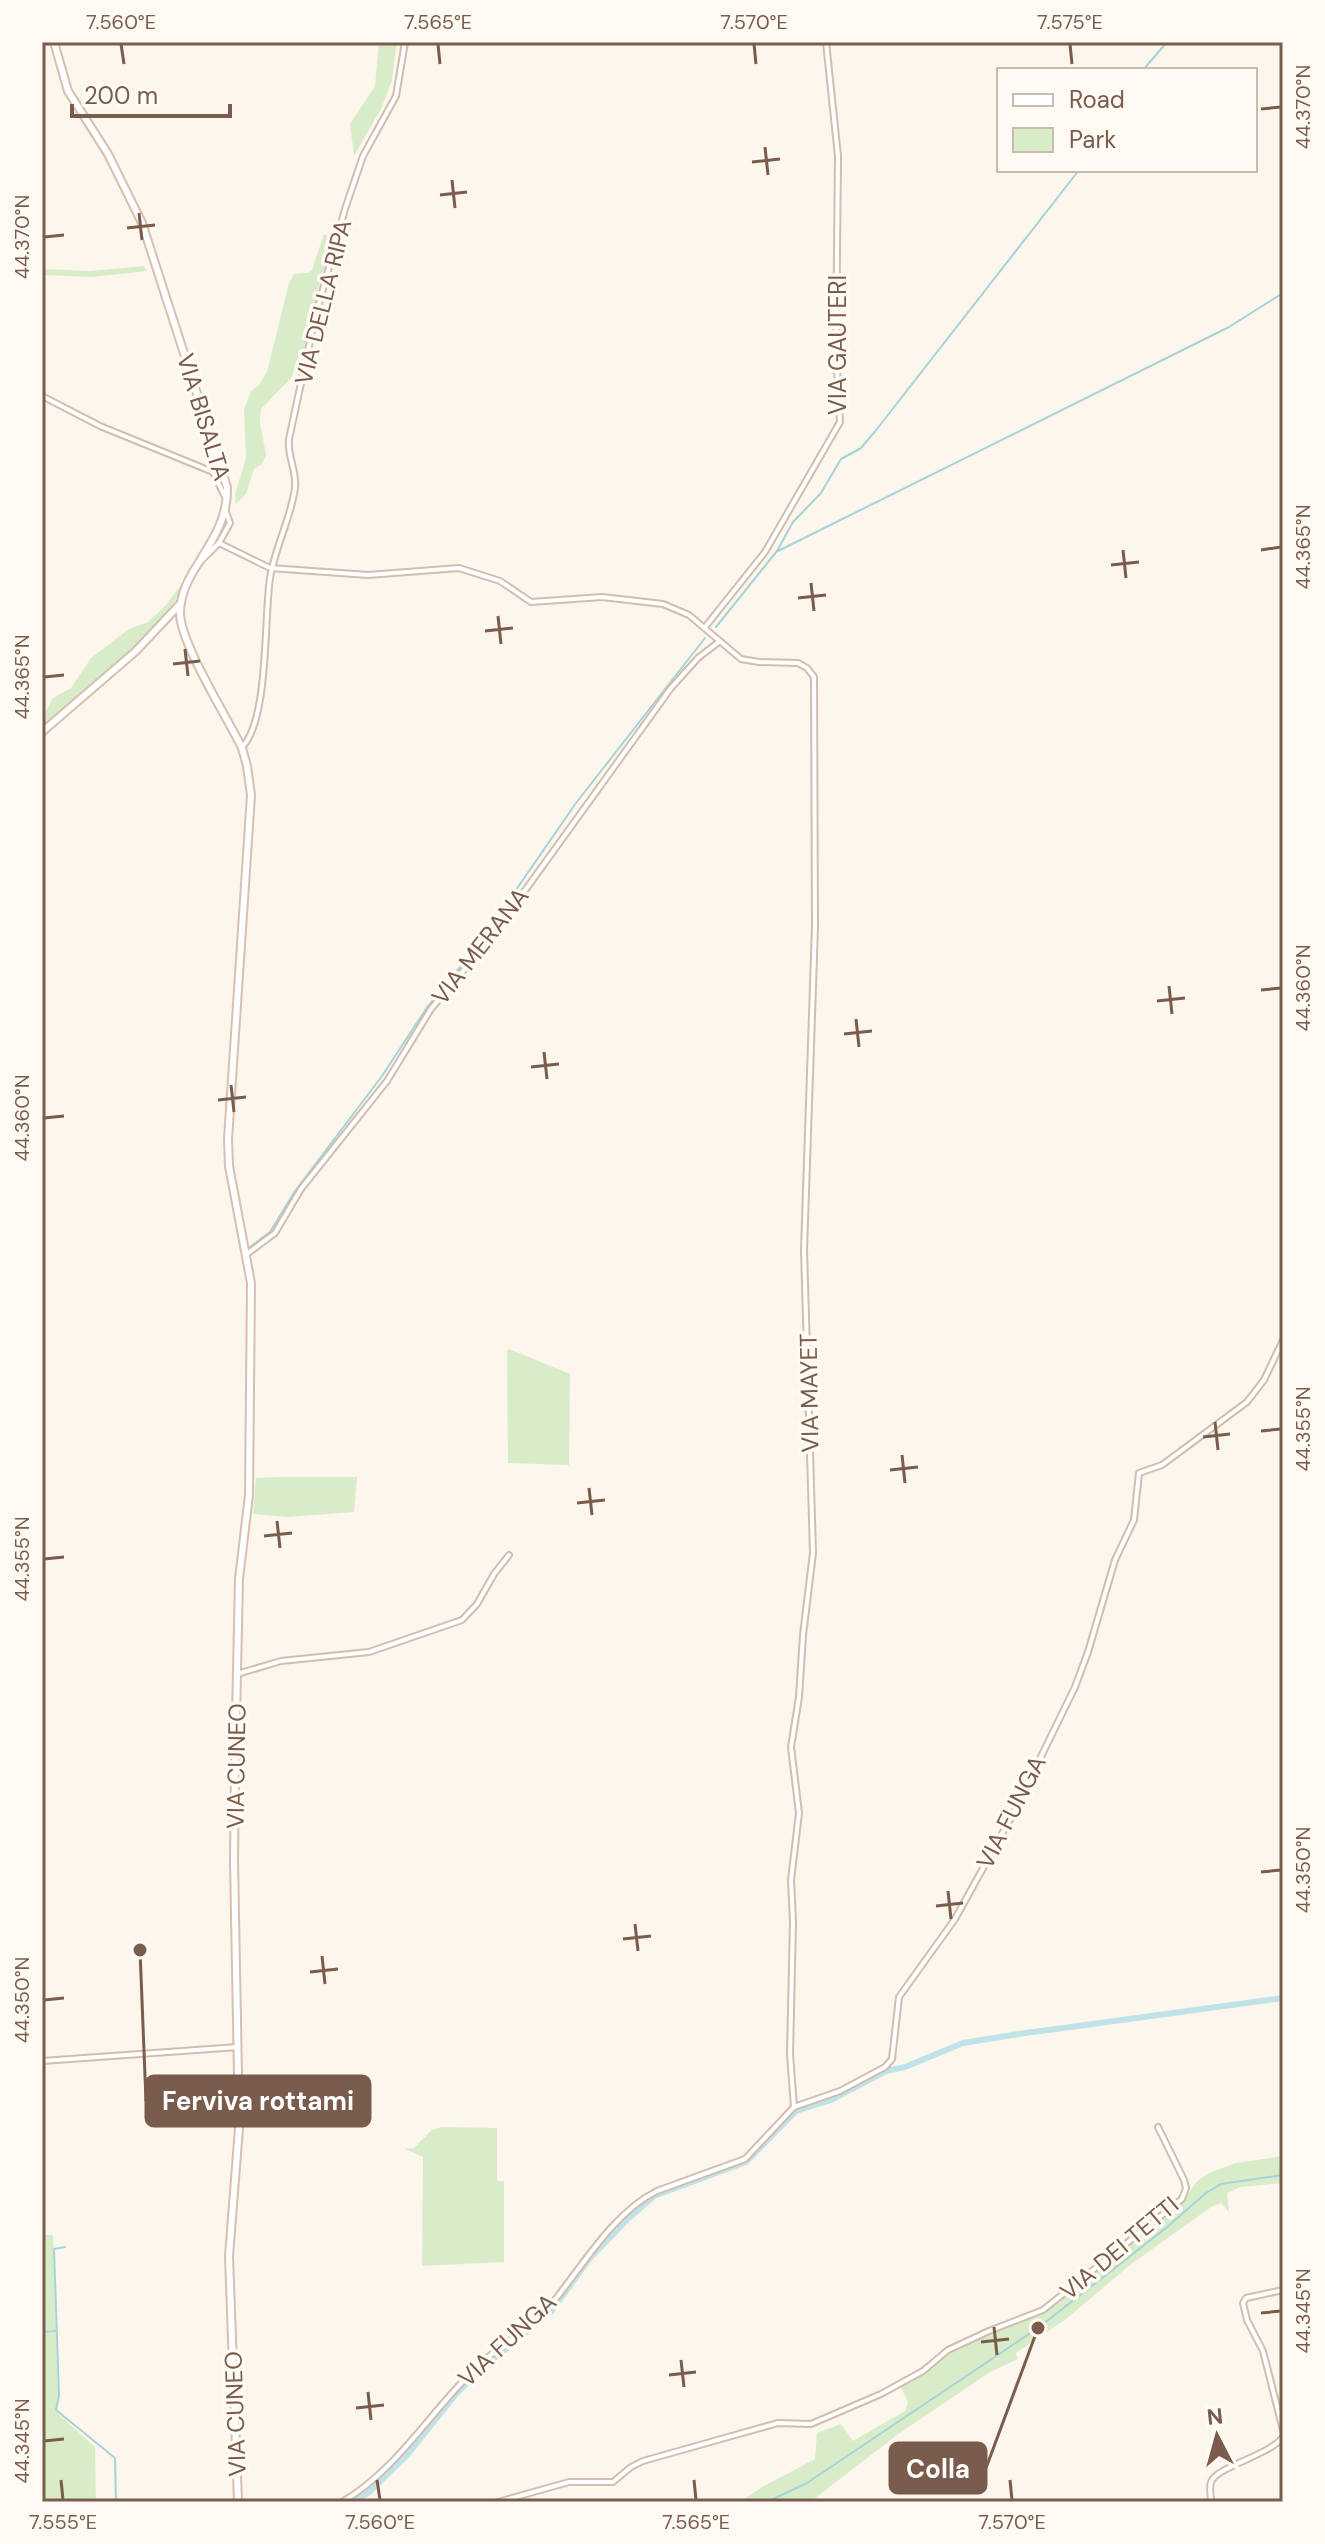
<svg xmlns="http://www.w3.org/2000/svg" width="1325" height="2544" viewBox="0 0 1325 2544" font-family="'DM Sans',sans-serif">
<style>
.green{fill:#d8ecc9}
.lines{fill:none;stroke-linecap:round;stroke-linejoin:round}
.stream{stroke:#a5d3da;stroke-width:2}
.canal{stroke:#bfe3e8;stroke-width:6}
.street-casing{stroke:#d1beb0;stroke-width:8}
.secondary-casing{stroke:#d6c0b0;stroke-width:10}
.street{stroke:#fff;stroke-width:4}
.secondary{stroke:#fff;stroke-width:6}
.ticks{fill:none;stroke:#7a5c4d;stroke-width:3}
.labels{text-anchor:middle;dominant-baseline:central;stroke-width:7;stroke-linejoin:round;paint-order:stroke}
.street-label{font-size:24px;fill:#7a5c4d;stroke:#fffaf3}
.leader{fill:none;stroke:#7a5c4d;stroke-width:3}
.callout-dot{fill:#7a5c4d;stroke:#fffaf3;stroke-width:3}
.callout{fill:#7a5c4d;stroke:#7a5c4d;stroke-width:3}
.callout-label{font-size:26px;text-anchor:middle;font-weight:bold;fill:#fff}
.neatline{fill:none;stroke:#7a5c4d;stroke-width:3}
.ticks-label{font-size:20px;text-anchor:middle;fill:#7a5c4d}
</style>
<rect width="100%" height="100%" fill="#fdf6ec"/>
<g class="green">
<polygon points="379,42 397,42 392,80 382,107 354,156 350,124 375,86"/>
<polygon points="324,234 333,239 319,286 307,344 297,360 292,377 261,409 260,422 266,455 262,464 254,469 246,494 236,504 235,494 246,458 244,409 251,391 259,385 267,372 289,283 294,274 308,273 312,270"/>
<polygon points="144,266 147,271 92,277 42,275 42,269 90,271"/>
<polygon points="187,577 170,610 147,636 42,726 42,718 53,698 71,688 91,658 129,629 148,622 165,606"/>
<polygon points="509,1349 570,1374 569,1465 508,1463 507,1351"/>
<polygon points="277,1477 357,1477 354,1512 287,1517 253,1514 256,1478"/>
<polygon points="442,2127 497,2128 497,2181 504,2181 504,2262 422,2266 423,2157 405,2149 414,2148 432,2130"/>
<polygon points="1283,2156 1283,2183 1240,2187 1227,2193 1229,2212 1221,2203 1211,2207 1130,2265 1066,2319 1016,2353 1018,2359 990,2372 897,2435 810,2502 740,2502 762,2487 815,2459 817,2433 841,2424 853,2441 905,2411 908,2403 901,2387 947,2355 972,2340 1044,2313 1156,2222 1179,2207 1197,2181 1209,2173 1236,2163"/>
<polygon points="43,2235 53,2235 56,2330 42,2331"/>
<polygon points="56,2332 58,2396 55,2411 95,2447 96,2502 42,2502 42,2333"/>
</g>
<g class="lines">
<g class="stream">
<polyline points="1143,70 1167,42"/>
<polyline points="778,551 1229,327 1283,293"/>
<polyline points="716,627 777,551 793,522 821,493 841,459 861,448 877,429 1079,170"/>
<polyline points="250,1247 270,1232 295,1191 382,1076 426,1009 478,945 576,803 705,638"/>
<polyline points="65,2247 54,2249 59,2396 56,2410 115,2458 116,2502"/>
<polyline points="42,2332 56,2331"/>
<polyline points="767,2502 807,2483 1038,2328 1166,2228 1206,2193 1221,2184 1283,2175"/>
</g>
<g class="canal">
<polyline points="1034,2032 1283,1998"/>
<polyline points="353,2502 368,2493 408,2454 456,2394 480,2370 550,2313 590,2258 629,2218 654,2196 746,2162 796,2111 831,2100 886,2071 905,2067 963,2043 1031,2032"/>
</g>
<g class="street-casing">
<g id="street">
<polyline points="42,396 100,426 213,472 226,499"/>
<polyline points="210,441 213,472"/>
<polyline points="219,543 270,568 368,575 459,568 500,581 531,602 602,597 663,604 689,615 741,659 759,662 798,663 807,668 814,677 815,927 804,1250 813,1553 803,1635 799,1697 791,1747 799,1813 791,1880 793,1922 790,2054 794,2107"/>
<polyline points="201,561 219,543 230,523 226,512"/>
<polyline points="706,626 765,552 840,422 836,351 838,156 826,42"/>
<path d="M242,747c27,-26 22,-131 28,-169 5,-31 21,-60 25,-90 2,-17 -8,-32 -6,-49l26,-121 30,-109 18,-53 33,-60 9,-54"/>
<polyline points="247,1254 275,1233 301,1189 387,1081 431,1009 490,939 671,688 698,658 720,641"/>
<polyline points="237,1674 281,1661 369,1652 462,1620 477,1604 494,1574 509,1555"/>
<polyline points="42,2061 238,2047"/>
<polyline points="1283,2290 1246,2298 1243,2303 1247,2320 1263,2351 1283,2430"/>
<path d="M342,2502c56,-33 87,-89 133,-133 24,-24 57,-42 79,-68 29,-36 60,-89 103,-110l88,-32 49,-52 46,-16 45,-24 7,-8 7,-62 56,-78 59,-107 61,-125 13,-35 27,-92 19,-40 5,-47 23,-8 85,-63 17,-22 19,-40"/>
<polyline points="498,2502 569,2482 613,2482 631,2467 643,2461 778,2423 811,2424 881,2394 923,2371 948,2350 989,2331 1043,2310 1182,2199 1186,2188 1184,2180 1158,2127"/>
<path d="M1211,2502c0,-6 -2,-14 0,-20 5,-15 59,-27 72,-45"/>
</g>
</g>
<g class="secondary-casing">
<g id="secondary">
<path d="M54,42l14,49 40,63 34,69 85,264c1,32 -15,54 -31,80 -9,14 -16,29 -16,46 0,30 47,104 62,135l5,18 4,29 -23,344 1,27 22,117 -2,212 -10,84 -4,186 -1,96 5,267 -10,128 9,246"/>
<polyline points="42,732 136,651 181,603"/>
</g>
</g>
<use href="#street" class="street"/>
<use href="#secondary" class="secondary"/>
</g>
<path class="ticks" d="M121,44l3,20M438,44l2,20M754,44l2,20M1070,44l2,20M1261,109l20,-2M765,147l3,28M752,162l28,-3M452,180l3,28M440,195l27,-3M139,213l3,27M127,228l28,-3M44,237l20,-2M1123,550l3,28M1261,550l20,-3M1111,565l28,-3M811,583l3,28M798,598l28,-3M498,616l3,28M485,631l28,-3M185,649l3,27M173,664l27,-3M44,677l20,-2M1169,986l3,28M1261,990l20,-2M1157,1001l28,-3M856,1019l3,28M844,1034l28,-3M544,1052l3,27M531,1067l28,-3M231,1085l3,27M218,1100l28,-3M44,1118l20,-2M1215,1422l3,28M1261,1431l20,-2M1203,1437l27,-3M902,1455l3,28M890,1470l28,-3M589,1488l3,27M577,1503l28,-3M277,1521l3,27M264,1536l28,-3M44,1559l20,-2M1261,1872l20,-2M948,1891l3,28M936,1906l27,-3M635,1924l3,27M623,1939l28,-3M322,1956l3,28M310,1972l28,-3M44,2000l20,-2M1261,2313l20,-2M994,2327l3,28M981,2342l28,-3M681,2360l3,27M669,2375l27,-3M368,2392l3,28M356,2408l28,-3M44,2441l20,-2M61,2480l2,20M377,2480l3,20M694,2480l2,20M1010,2480l2,20"/>
<g class="labels">
<g class="street-label">
<text transform="translate(323 302) rotate(-76)">VIA DELLA RIPA</text>
<text transform="translate(837 345) rotate(-90)">VIA GAUTERI</text>
<text transform="translate(204 417) rotate(73)">VIA BISALTA</text>
<text transform="translate(480 946) rotate(-52)">VIA MERANA</text>
<text transform="translate(809 1393) rotate(-91)">VIA MAYET</text>
<text transform="translate(236 1766) rotate(-89)">VIA CUNEO</text>
<text transform="translate(1011 1812) rotate(-63)">VIA FUNGA</text>
<text transform="translate(1119 2248) rotate(-40)">VIA DEI TETTI</text>
<text transform="translate(507 2340) rotate(-43)">VIA FUNGA</text>
<text transform="translate(235 2414) rotate(-92)">VIA CUNEO</text>
</g>
</g>
<path class="leader" d="M140 1950L146 2101M1038 2328L986 2468"/>
<g class="callout-dot">
<circle cx="140" cy="1950" r="8"/>
<circle cx="1038" cy="2328" r="8"/>
</g>
<g class="callout">
<rect x="146" y="2076" width="224" height="50" rx="8"/>
<rect x="890" y="2443" width="96" height="50" rx="8"/>
</g>
<g class="callout-label">
<text x="258" y="2110">Ferviva rottami</text>
<text x="938" y="2478">Colla</text>
</g>
<rect width="1325" height="2544" fill="none" stroke="#fffaf3" stroke-width="88"/>
<rect x="997" y="68" width="260" height="104" fill="#fffaf3" stroke="#cabbb1" stroke-width="2"/>
<rect x="1013" y="94" width="40" height="12" fill="#ffffff" stroke="#cabbb1" stroke-width="2"/>
<text x="1069" y="108" font-size="24" fill="#7a5c4d">Road</text>
<rect x="1013" y="128" width="40" height="24" fill="#d8ecc9" stroke="#cabbb1" stroke-width="2"/>
<text x="1069" y="148" font-size="24" fill="#7a5c4d">Park</text>
<g transform="translate(1217 2436) rotate(354)" stroke="#fffaf3" stroke-width="6" paint-order="stroke">
<path d="M0-6L14 30L0 20L-14 30Z" fill="#7a5c4d"/>
<text y="-12" font-size="22" font-weight="bold" text-anchor="middle" fill="#7a5c4d">N</text>
</g>
<path d="M72 104v12h158v-12" fill="none" stroke="#7a5c4d" stroke-width="4"/>
<text x="84" y="104" font-size="24" fill="#7a5c4d" stroke="#fffaf3" stroke-width="6" paint-order="stroke">200 m</text>
<rect x="44" y="44" width="1237" height="2456" class="neatline"/>
<g class="ticks-label">
<text x="121" y="29">7.560°E</text>
<text x="438" y="29">7.565°E</text>
<text x="754" y="29">7.570°E</text>
<text x="1070" y="29">7.575°E</text>
<text transform="translate(1303 107) rotate(-90)" y="7">44.370°N</text>
<text transform="translate(22 237) rotate(-90)" y="7">44.370°N</text>
<text transform="translate(1303 547) rotate(-90)" y="7">44.365°N</text>
<text transform="translate(22 677) rotate(-90)" y="7">44.365°N</text>
<text transform="translate(1303 988) rotate(-90)" y="7">44.360°N</text>
<text transform="translate(22 1118) rotate(-90)" y="7">44.360°N</text>
<text transform="translate(1303 1429) rotate(-90)" y="7">44.355°N</text>
<text transform="translate(22 1559) rotate(-90)" y="7">44.355°N</text>
<text transform="translate(1303 1870) rotate(-90)" y="7">44.350°N</text>
<text transform="translate(22 2000) rotate(-90)" y="7">44.350°N</text>
<text transform="translate(1303 2311) rotate(-90)" y="7">44.345°N</text>
<text transform="translate(22 2441) rotate(-90)" y="7">44.345°N</text>
<text x="63" y="2529">7.555°E</text>
<text x="380" y="2529">7.560°E</text>
<text x="696" y="2529">7.565°E</text>
<text x="1012" y="2529">7.570°E</text>
</g>
</svg>
